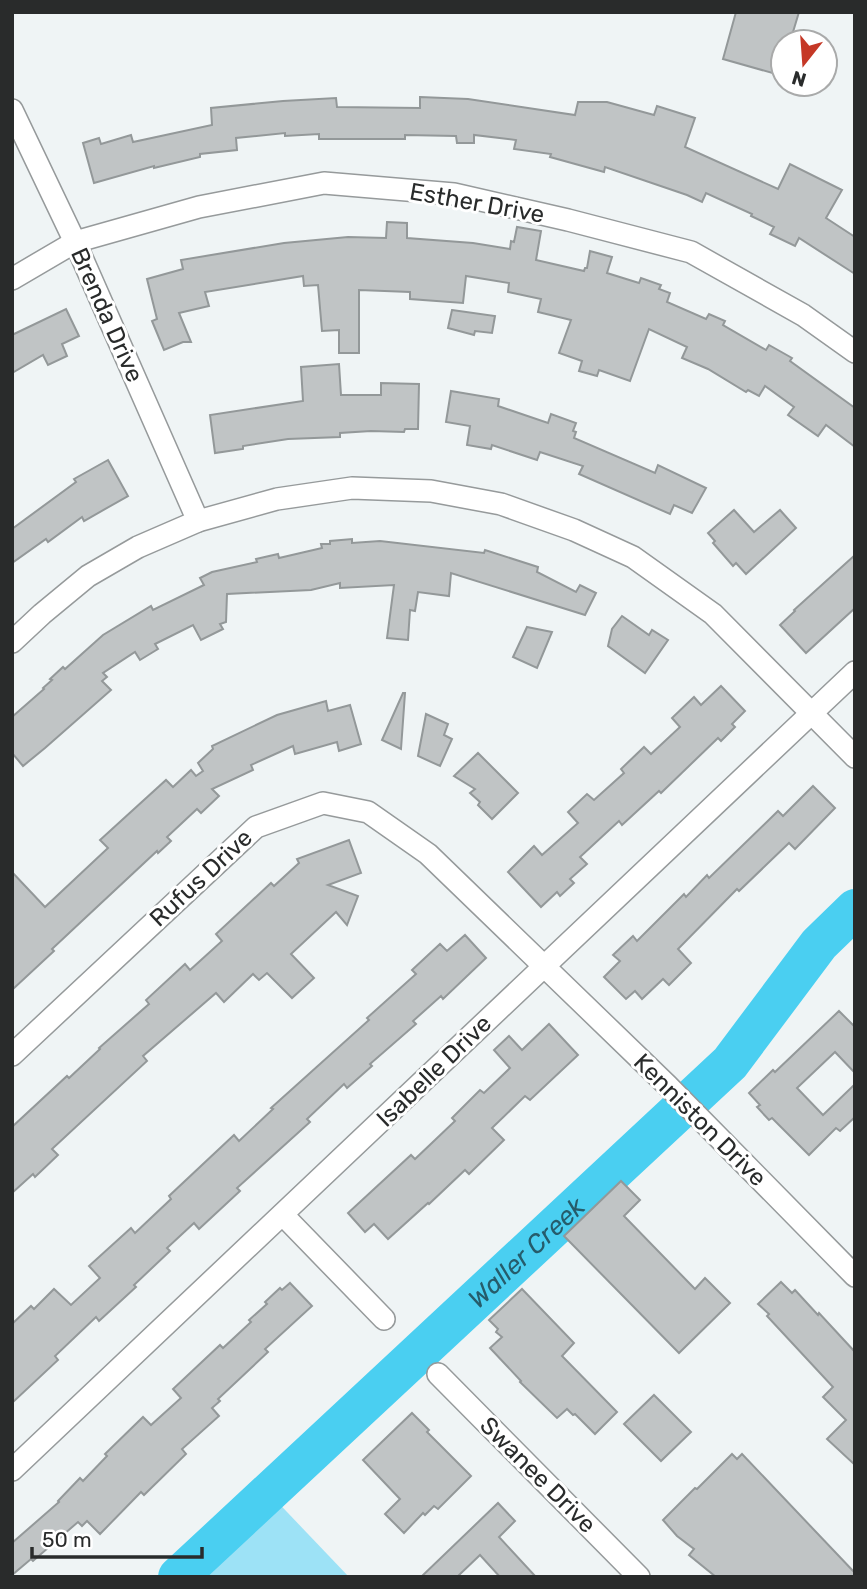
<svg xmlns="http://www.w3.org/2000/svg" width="867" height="1589" viewBox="0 0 867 1589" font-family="Rubik,sans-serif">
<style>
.green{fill:#9de2f6}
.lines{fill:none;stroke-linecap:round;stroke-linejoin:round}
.river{stroke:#4acff1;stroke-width:40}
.building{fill:#c0c4c5;stroke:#939899;stroke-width:2}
.street-casing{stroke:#969a9b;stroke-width:24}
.street{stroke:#fff;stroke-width:21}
.labels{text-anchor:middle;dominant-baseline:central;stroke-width:6;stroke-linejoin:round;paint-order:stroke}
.street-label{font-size:24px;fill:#292b2b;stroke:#fff}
.water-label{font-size:26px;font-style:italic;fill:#265c6b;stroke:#fff}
</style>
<rect width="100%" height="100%" fill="#eff4f5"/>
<polygon class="green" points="267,1491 349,1577 178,1577"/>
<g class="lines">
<path class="river" id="s1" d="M178,1577l552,-514 89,-119 36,-35"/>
</g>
<g class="building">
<polygon points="736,12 799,12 790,42 783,42 783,76 723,59"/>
<polygon points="420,97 468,99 575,115 578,102 607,102 654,115 657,106 695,118 685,147 778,189 790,164 842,190 826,218 855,237 855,274 799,238 795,246 770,234 774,227 751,216 752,214 706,193 702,202 687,195 605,167 604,172 550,157 551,154 514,149 516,140 474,135 474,143 457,143 456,136 405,135 405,139 319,139 319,134 285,136 285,133 236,138 237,150 200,154 200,157 154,168 154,166 94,183 83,143 99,138 101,144 131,135 133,142 212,125 211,108 283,101 336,98 337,107 420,108"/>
<polygon points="387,222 407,223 407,238 473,243 510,249 511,241 514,242 517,227 541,231 536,260 584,271 585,268 587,268 590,251 612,257 607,273 639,283 641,278 661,285 659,289 670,293 667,302 706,319 709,314 725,321 723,325 766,350 769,345 792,358 790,361 855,408 855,447 826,425 818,436 788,415 794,407 765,386 759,396 748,390 746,392 708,369 682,358 687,347 649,329 630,381 599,370 597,376 579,371 582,361 559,353 571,320 538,312 541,299 508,292 509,283 466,276 463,303 410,299 410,292 359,290 359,353 339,353 339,330 322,331 318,285 304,286 303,276 205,292 209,306 179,313 191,342 183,342 164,350 152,321 157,319 147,279 183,269 181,260 284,243 348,237 386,238"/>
<polygon points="66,309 79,336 62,344 67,356 48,365 43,355 12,373 12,335"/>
<polygon points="452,310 495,316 492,333 475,331 474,335 448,328"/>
<polygon points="339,364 341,395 381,395 381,383 419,384 418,429 405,429 404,432 371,431 340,433 340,437 288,439 243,446 243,449 215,453 210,415 303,401 301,367"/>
<polygon points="451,391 499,399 498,406 548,423 551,414 576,423 573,431 576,432 574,438 655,473 658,465 706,488 692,513 674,505 670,514 579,474 583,466 540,452 537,460 492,445 491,449 467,445 470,426 446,422"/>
<polygon points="108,460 128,496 84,521 82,517 48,542 46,539 12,563 12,529 76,482 74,479"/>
<polygon points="734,510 754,532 780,510 796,528 746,574 736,563 733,566 713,543 715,541 708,533"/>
<polygon points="352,539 352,543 380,541 484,553 485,550 538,567 537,572 576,592 580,585 596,593 585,615 451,573 449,596 418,592 415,611 410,610 408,640 387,638 394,585 340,588 340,583 311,590 227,594 226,622 220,624 223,629 201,640 193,625 155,644 158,649 140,660 135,652 103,673 107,677 102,681 111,690 45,748 23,766 12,753 12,717 44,689 43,688 52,680 50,679 63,667 65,669 103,635 151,606 153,610 204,585 200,578 212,572 257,562 256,559 278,554 279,558 322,548 321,544 330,544 330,541"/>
<polygon points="855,555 855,608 806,653 780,625 795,611 794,610"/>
<polygon points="622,616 649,635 652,630 668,640 645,673 608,646 612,629"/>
<polygon points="527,627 552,632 537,668 513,657"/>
<polygon points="721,686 745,711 732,724 735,727 721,741 718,738 661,793 659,791 622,825 619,821 580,857 587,864 570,879 574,883 560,896 557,892 541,907 508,872 534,846 542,855 578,823 568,812 587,794 594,800 624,773 621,769 644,747 651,754 680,727 672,718 694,697 701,705"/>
<polygon points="403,693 405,693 401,749 382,740"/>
<polygon points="326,701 328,711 350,705 361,744 339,751 337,742 295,754 293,746 251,765 253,770 212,789 219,796 201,813 197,809 167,837 171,841 158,853 157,851 83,920 52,949 54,951 12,990 12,872 45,907 108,848 100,840 166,780 173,787 191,770 196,776 203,771 198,763 213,749 212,746 277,715"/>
<polygon points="426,714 448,724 444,735 452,739 440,766 418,756"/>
<polygon points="478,753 518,793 492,819 478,805 480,802 470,793 475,789 454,776"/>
<polygon points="813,786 835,808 795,849 789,843 739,891 737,889 678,949 691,963 669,985 663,979 642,999 635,991 626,999 604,977 620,961 613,955 633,936 637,941 684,894 686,897 707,875 709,878 778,811 783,816"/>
<polygon points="349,840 361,873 328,885 358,896 347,925 336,912 291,954 314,978 292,998 267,973 259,980 253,974 224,1002 216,993 143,1056 147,1061 52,1149 58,1155 35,1177 33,1174 12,1193 12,1127 67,1076 69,1078 100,1049 99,1048 149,1004 146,1000 185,964 190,970 222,941 216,934 271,883 274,886 299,863 297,859"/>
<polygon points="465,935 486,958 443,999 441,996 413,1021 416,1024 370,1064 372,1066 347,1088 344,1084 307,1119 310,1122 237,1188 240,1191 199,1229 194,1223 167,1248 170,1251 134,1285 136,1287 99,1321 96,1317 55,1356 58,1360 12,1403 12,1324 31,1306 34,1309 54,1289 71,1305 100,1278 89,1266 131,1228 135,1233 171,1199 169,1196 234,1135 239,1141 273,1109 271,1108 369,1020 367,1018 416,974 412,970 440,944 447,951"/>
<polygon points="839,1011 855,1027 855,1073 835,1052 797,1088 823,1115 855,1084 855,1117 840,1131 836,1128 809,1155 772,1118 769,1120 757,1107 760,1105 749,1093 773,1070 775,1072"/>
<polygon points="549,1024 578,1055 530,1100 525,1096 492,1128 504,1140 469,1174 465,1170 429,1204 428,1203 388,1239 374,1224 365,1232 348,1213 411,1155 415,1159 455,1121 452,1118 480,1090 484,1093 510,1068 494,1050 509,1036 522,1050"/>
<polygon points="621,1181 640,1200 624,1216 695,1289 705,1278 730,1303 679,1353 564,1236"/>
<polygon points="781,1282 792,1293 795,1290 818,1315 819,1313 855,1352 855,1465 827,1439 846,1420 823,1397 833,1387 767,1316 769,1314 758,1304"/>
<polygon points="290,1283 312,1306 265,1349 268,1352 218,1399 220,1401 212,1408 219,1416 182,1449 186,1454 144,1495 141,1492 100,1534 87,1521 82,1526 78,1522 33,1561 31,1559 12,1575 12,1543 59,1502 58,1501 80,1478 83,1481 107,1456 105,1454 143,1417 151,1425 181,1398 173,1389 220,1345 223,1348 251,1322 249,1320 267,1304 265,1302 280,1288 282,1290"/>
<polygon points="522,1289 574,1343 562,1356 617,1412 595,1434 575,1414 573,1415 567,1409 557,1418 520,1382 521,1381 490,1348 502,1337 496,1332 498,1329 489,1320"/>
<polygon points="654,1395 691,1432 661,1461 624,1424"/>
<polygon points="412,1413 429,1430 427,1432 471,1476 438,1509 434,1506 425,1515 423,1513 404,1533 385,1514 400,1499 363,1460"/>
<polygon points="732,1454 737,1459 742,1454 855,1573 855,1577 716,1577 689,1555 694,1549 677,1536 663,1520 695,1488 697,1489"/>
<polygon points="498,1503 515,1521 499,1537 536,1577 500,1577 480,1555 457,1577 421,1577"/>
</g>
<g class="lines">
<g class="street-casing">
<g id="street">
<polyline points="12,110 75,242 198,521"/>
<polyline points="12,279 75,242 199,207 324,183 454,194 568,220 691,252 803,315 855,352"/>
<polyline points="12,642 42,614 88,576 138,547 198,521 277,499 352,488 431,491 501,504 574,530 633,557 713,614 855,757"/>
<polyline points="12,1055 256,827 323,803 368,812 428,854 668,1086 855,1276"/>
<polyline points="283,1215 384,1319"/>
<polyline points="438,1374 639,1577"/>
<polyline points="12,1470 855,672"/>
</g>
</g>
<use href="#street" class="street"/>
</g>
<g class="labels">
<g class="street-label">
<text transform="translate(477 203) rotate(10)">Esther Drive</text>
<text transform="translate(107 315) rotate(66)">Brenda Drive</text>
<text transform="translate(201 878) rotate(-43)">Rufus Drive</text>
<text transform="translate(434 1071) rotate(-44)">Isabelle Drive</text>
<text transform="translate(700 1120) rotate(45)">Kenniston Drive</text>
<text transform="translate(538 1475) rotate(45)">Swanee Drive</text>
</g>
<g class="water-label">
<text stroke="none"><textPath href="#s1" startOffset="476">Waller Creek</textPath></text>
</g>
</g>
<rect width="867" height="1589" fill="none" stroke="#292b2b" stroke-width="28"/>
<g transform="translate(804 63) rotate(197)"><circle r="33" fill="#ffffff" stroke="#a9aaaa" stroke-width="2"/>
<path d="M0-5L12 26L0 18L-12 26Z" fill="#c53826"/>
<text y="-10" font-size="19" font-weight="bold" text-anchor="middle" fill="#292b2b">N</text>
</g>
<path d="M32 1547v10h170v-10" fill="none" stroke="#292b2b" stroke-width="3.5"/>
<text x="42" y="1547" font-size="21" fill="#292b2b" stroke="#ffffff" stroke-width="5" paint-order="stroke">50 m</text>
</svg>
